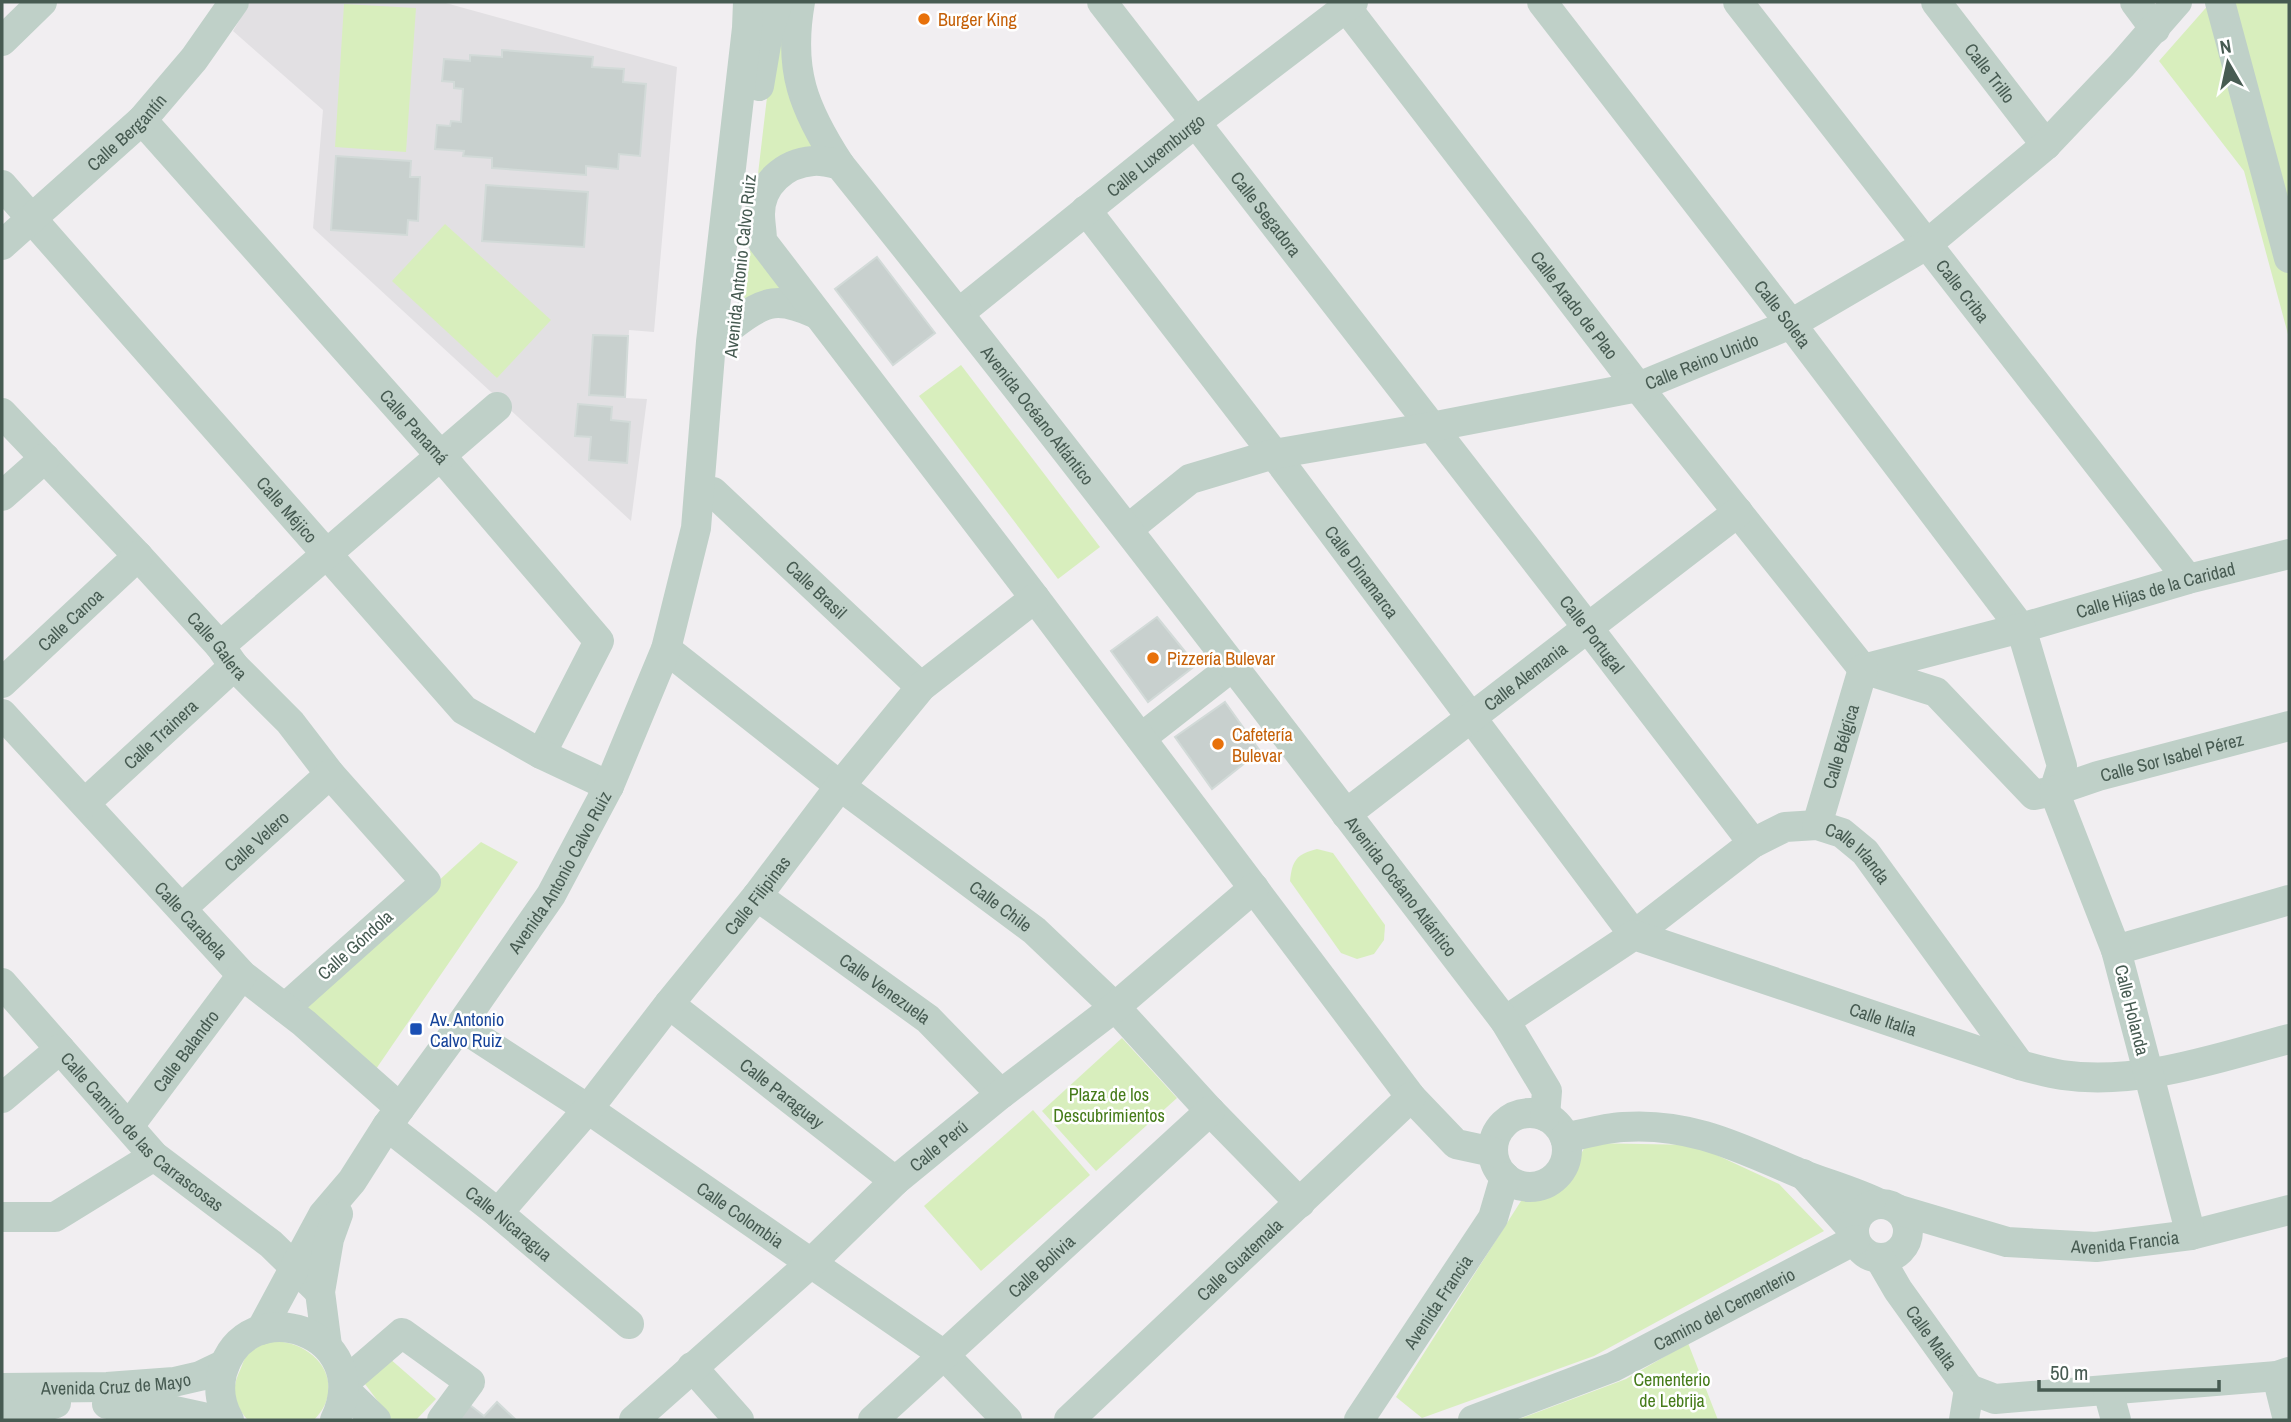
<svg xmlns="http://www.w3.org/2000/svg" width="2291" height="1422" viewBox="0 0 2291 1422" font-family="'Archivo Narrow',sans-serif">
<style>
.education{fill:#e2e0e3}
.green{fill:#d8eebd}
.building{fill:#c8d0ce;stroke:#d2dad8;stroke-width:2}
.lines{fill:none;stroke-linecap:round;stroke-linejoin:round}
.minor{stroke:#bfd0c8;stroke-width:30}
.food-dot{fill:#e8710a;stroke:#fff;stroke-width:2.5}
.transit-dot{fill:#1a4fb4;stroke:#fff;stroke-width:2.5}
.labels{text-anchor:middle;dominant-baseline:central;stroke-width:5;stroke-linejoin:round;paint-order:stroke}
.food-label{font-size:18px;fill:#c56008;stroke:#fff;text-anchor:start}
.street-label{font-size:18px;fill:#475b52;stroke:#fff}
.transit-label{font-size:18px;fill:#164399;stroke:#fff;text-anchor:start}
.park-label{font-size:18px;fill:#457b19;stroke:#fff}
</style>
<rect width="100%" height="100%" fill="#f1eef1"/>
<polygon class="education" points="250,2 442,2 677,67 654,332 629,330 625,398 647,399 631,521 313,228 323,110 233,31"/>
<g class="green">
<polygon points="2211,2 2289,2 2289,338 2244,171 2159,61"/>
<polygon points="344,4 416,8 406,152 335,147"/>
<polygon points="784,11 817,149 777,159 758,174 771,63"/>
<polygon points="445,224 551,320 497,378 392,281"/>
<polygon points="751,245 782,289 744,299"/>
<polygon points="961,365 1100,547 1058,579 919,396"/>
<polygon points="481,842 518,862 376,1069 300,1007"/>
<path d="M1317,849l16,4 52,72 -1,15 -10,14 -17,5 -16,-6 -51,-72c2,-21 7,-27 27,-32z"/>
<polygon points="1122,1038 1177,1098 1096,1171 1042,1111"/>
<polygon points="1033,1110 1090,1175 981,1271 924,1206"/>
<polygon points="1587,1143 1695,1145 1779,1184 1824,1231 1594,1356 1422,1418 1396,1397 1521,1201 1564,1185"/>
<path d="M275,1341c43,2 73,44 39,79h-66c-16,-17 -17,-32 -7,-52 2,-5 4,-12 8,-15 7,-7 17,-10 26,-12z"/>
<polygon points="1688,1343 1718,1420 1517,1420 1626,1379"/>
<polygon points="389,1358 436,1399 416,1420 392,1420 365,1384"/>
</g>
<g class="building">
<polygon points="502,50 593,57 592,67 624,69 623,82 646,84 640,156 619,154 618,169 586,166 586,175 492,168 492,158 463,156 464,151 435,149 437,125 450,126 451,121 461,122 463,89 454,88 454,82 442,81 444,59 470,61 470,55 502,57"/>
<polygon points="336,156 411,161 410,177 420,177 418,221 408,220 407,235 331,230"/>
<polygon points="486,185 588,192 584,247 482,241"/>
<polygon points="877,257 935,333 893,365 835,289"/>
<polygon points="593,335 628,336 625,397 589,395"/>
<polygon points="578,404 612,407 611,420 630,422 627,463 589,460 591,437 575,436"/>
<polygon points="1157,617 1196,665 1148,702 1111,651"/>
<polygon points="1225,702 1260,751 1212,789 1175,737"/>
<polygon points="466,1402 484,1416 497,1402 516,1420 450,1420"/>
</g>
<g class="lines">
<g class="minor">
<path d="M800,2c-12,68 3,106 40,163"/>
<path id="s1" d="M1102,2l486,626 165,215"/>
<path id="s2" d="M1342,2l296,385 225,282"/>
<path id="s3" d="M1542,2l249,322 230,304 167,-49 101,-25"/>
<path id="s4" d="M1738,2l450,577"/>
<path id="s5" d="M1936,2l110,143"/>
<polyline points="2135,2 2155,29"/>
<polyline points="2220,2 2289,258"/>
<polyline points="2,41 42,2"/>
<polyline points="759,86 768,33 778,2"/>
<path id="s6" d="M142,120l298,335 159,186 -58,113"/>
<path id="s7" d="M2,185l462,525 77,44 68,32"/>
<path id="s8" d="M1086,210l188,244 360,481 119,-92 32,-16 32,-2 25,8 23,19 155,213"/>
<path id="s9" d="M2,245l140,-125 52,-61 40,-57"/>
<path id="s10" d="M959,313l237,-191 157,-120"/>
<path d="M733,325c33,-26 46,-28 84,-11"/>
<path id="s11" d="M2,413l136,143 82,90 14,20 56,56 40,52 96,108 -141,126"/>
<path id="s12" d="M713,492l208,195"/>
<polyline points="2,496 45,458"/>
<path id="s13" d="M1128,529l62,-50 84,-25 157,-27 207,-40 153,-63 135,-79 120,-100 76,-80 55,-63"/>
<polygon points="2021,628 2062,766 2054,791 2034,795 1936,692 1863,669"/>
<polyline points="220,646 497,407"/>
<path id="s14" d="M666,649l174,137 195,145 80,76 95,104 90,92"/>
<path id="s15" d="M2,683l136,-127"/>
<path id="s16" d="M2,714l240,261 62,48 96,85"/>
<polyline points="1141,738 1233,666"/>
<path id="s17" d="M85,803l149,-137"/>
<path id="s18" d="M1346,814l392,-302"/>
<path id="s19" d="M1817,825l46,-156"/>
<path id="s20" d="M757,896l171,123 73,75"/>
<path id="s21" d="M182,908l148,-134"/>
<polyline points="2116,950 2289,900"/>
<path id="s22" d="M2,983l152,173 117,88 49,48"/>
<path id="s23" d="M669,1004l226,177"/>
<path id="s24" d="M1505,1021l129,-86 386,130c14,4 28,8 42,10 77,11 154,-17 227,-36"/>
<path id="s25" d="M460,1026l128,83 356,246 63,65"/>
<polyline points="2,1098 60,1049"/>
<circle cx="1530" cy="1150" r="37"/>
<path id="s26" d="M129,1126l113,-151"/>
<path id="s27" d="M387,1126l111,87 131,111"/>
<path d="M1565,1138c19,-4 39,-10 58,-11 67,-5 117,21 176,46 27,11 55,18 81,31"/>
<path id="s28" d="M1493,1152l-37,-8 -45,-47 -376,-499 -273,-357c0,-9 -2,-18 -2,-27 0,-30 25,-51 53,-53 8,-1 19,2 27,4 226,281 445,569 665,856l42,70 -2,25"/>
<polyline points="1803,1174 1853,1230"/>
<circle cx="1881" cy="1231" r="27"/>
<path id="s29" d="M1899,1210l108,32 89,5 95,-12 98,-25"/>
<path id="s30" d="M498,1213l90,-104 81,-105 88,-108 83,-110 81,-99 114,-89"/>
<polyline points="2,1217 55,1217 154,1156"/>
<path id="s31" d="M2191,1235l-75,-285 -62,-159 44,-15 191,-50"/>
<path id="s32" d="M1880,1259l18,31 71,99 -5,31"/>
<path id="s33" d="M261,1330l62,-115 29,-34 35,-55 73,-100 91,-131 58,-109 57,-137 30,-121 15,-186 36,-314 1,-26"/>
<polyline points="327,1346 320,1292 329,1239 338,1214"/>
<polyline points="692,1367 739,1420"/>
<polyline points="2277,1376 2288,1420"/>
<polyline points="344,1383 402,1333 470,1382 442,1420"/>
<path id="s34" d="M2,1388l105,-1 67,-5 26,-6 25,-12"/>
<polyline points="344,1389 376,1420"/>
<polyline points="1969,1389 1995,1399 2277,1376 2289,1372"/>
<polyline points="2108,1391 2116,1420"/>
<polyline points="107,1404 147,1405 216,1420"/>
<polyline points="2,1419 56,1403"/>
<path d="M229,1420c-8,-14 -11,-31 -7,-47 24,-86 155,-40 113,47"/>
<path id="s35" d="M634,1420l177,-157 84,-82 106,-87 114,-87 139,-119"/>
<path id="s36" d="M873,1420l337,-309"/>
<path id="s37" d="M1069,1420l342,-323"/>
<path id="s38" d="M1359,1420l134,-202 12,-41"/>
<path id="s39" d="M1473,1420l140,-53 242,-127"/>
</g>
</g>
<g class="food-dot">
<circle cx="924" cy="19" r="7"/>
<circle cx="1153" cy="658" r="7"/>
<circle cx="1218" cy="744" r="7"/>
</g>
<rect class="transit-dot" x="409" y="1022" width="14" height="14" rx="3.5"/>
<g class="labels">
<g class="food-label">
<text x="938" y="19">Burger King</text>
<text x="1167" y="658">Pizzería Bulevar</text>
<text x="1232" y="734">Cafetería<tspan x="1232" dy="21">Bulevar</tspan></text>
</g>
<g class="street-label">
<text stroke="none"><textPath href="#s5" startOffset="89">Calle Trillo</textPath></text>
<text stroke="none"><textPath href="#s9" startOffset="168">Calle Bergantín</textPath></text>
<text stroke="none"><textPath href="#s10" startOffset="252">Calle Luxemburgo</textPath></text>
<text stroke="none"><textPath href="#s1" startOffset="268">Calle Segadora</textPath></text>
<text transform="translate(740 266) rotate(-84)">Avenida Antonio Calvo Ruiz</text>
<text stroke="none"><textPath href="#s4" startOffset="366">Calle Criba</textPath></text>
<text stroke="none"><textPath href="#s2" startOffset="382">Calle Arado de Plao</textPath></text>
<text stroke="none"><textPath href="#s3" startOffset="394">Calle Soleta</textPath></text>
<text stroke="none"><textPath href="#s13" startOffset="606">Calle Reino Unido</textPath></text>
<text stroke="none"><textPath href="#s28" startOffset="1633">Avenida Océano Atlántico</textPath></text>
<text stroke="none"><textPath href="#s6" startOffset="410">Calle Panamá</textPath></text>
<text stroke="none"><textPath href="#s7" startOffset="432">Calle Méjico</textPath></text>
<text stroke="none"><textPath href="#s8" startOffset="455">Calle Dinamarca</textPath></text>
<text stroke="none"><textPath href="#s12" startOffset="142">Calle Brasil</textPath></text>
<text stroke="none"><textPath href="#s3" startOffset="928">Calle Hijas de la Caridad</textPath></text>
<text stroke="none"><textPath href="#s15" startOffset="93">Calle Canoa</textPath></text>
<text stroke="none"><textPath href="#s1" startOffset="800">Calle Portugal</textPath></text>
<text stroke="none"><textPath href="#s11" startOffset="317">Calle Galera</textPath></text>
<text stroke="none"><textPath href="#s18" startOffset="226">Calle Alemania</textPath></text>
<text stroke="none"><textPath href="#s17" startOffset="102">Calle Trainera</textPath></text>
<text stroke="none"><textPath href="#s19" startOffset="82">Calle Bélgica</textPath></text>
<text stroke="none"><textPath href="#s31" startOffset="588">Calle Sor Isabel Pérez</textPath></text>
<text stroke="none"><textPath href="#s21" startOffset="100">Calle Velero</textPath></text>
<text stroke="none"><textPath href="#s8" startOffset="1178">Calle Irlanda</textPath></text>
<text stroke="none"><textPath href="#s33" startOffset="548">Avenida Antonio Calvo Ruiz</textPath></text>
<text stroke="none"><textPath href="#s28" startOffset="2228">Avenida Océano Atlántico</textPath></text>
<text stroke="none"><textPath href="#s30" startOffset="410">Calle Filipinas</textPath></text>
<text stroke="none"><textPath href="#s14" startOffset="422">Calle Chile</textPath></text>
<text stroke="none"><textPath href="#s16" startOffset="280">Calle Carabela</textPath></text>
<text transform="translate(355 945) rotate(-42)">Calle Góndola</text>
<text stroke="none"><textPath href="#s20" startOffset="158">Calle Venezuela</textPath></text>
<text transform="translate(2132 1010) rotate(76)">Calle Holanda</text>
<text stroke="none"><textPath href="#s24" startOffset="418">Calle Italia</textPath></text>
<text stroke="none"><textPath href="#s26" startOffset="94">Calle Balandro</textPath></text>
<text stroke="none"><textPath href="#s23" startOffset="144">Calle Paraguay</textPath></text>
<text stroke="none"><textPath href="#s22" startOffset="205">Calle Camino de las Carrascosas</textPath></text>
<text stroke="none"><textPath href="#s35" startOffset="410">Calle Perú</textPath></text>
<text stroke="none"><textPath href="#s25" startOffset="338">Calle Colombia</textPath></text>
<text stroke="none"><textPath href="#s27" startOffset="156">Calle Nicaragua</textPath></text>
<text stroke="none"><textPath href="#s29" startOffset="231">Avenida Francia</textPath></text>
<text stroke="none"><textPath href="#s37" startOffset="234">Calle Guatemala</textPath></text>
<text stroke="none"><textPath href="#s36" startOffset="228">Calle Bolivia</textPath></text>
<text stroke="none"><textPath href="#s38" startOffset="142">Avenida Francia</textPath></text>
<text stroke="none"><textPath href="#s39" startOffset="275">Camino del Cementerio</textPath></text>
<text stroke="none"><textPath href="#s32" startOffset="94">Calle Malta</textPath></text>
<text stroke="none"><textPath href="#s34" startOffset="114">Avenida Cruz de Mayo</textPath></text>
</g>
<g class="transit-label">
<text x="430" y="1019">Av. Antonio<tspan x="430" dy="21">Calvo Ruiz</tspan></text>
</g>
<g class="park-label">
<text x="1109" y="1094">Plaza de los<tspan x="1109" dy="21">Descubrimientos</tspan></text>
<text x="1672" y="1379">Cementerio<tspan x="1672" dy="21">de Lebrija</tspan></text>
</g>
</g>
<rect width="2291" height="1422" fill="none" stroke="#475b52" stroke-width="7"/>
<g transform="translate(2228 63) rotate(351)" stroke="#ffffff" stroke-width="5" paint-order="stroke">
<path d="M0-5L12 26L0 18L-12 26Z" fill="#475b52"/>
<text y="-10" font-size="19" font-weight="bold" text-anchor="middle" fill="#475b52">N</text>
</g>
<path d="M2039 1380v10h180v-10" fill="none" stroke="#475b52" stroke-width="3.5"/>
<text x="2050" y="1380" font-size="21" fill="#475b52" stroke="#ffffff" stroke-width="5" paint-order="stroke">50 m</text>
</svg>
